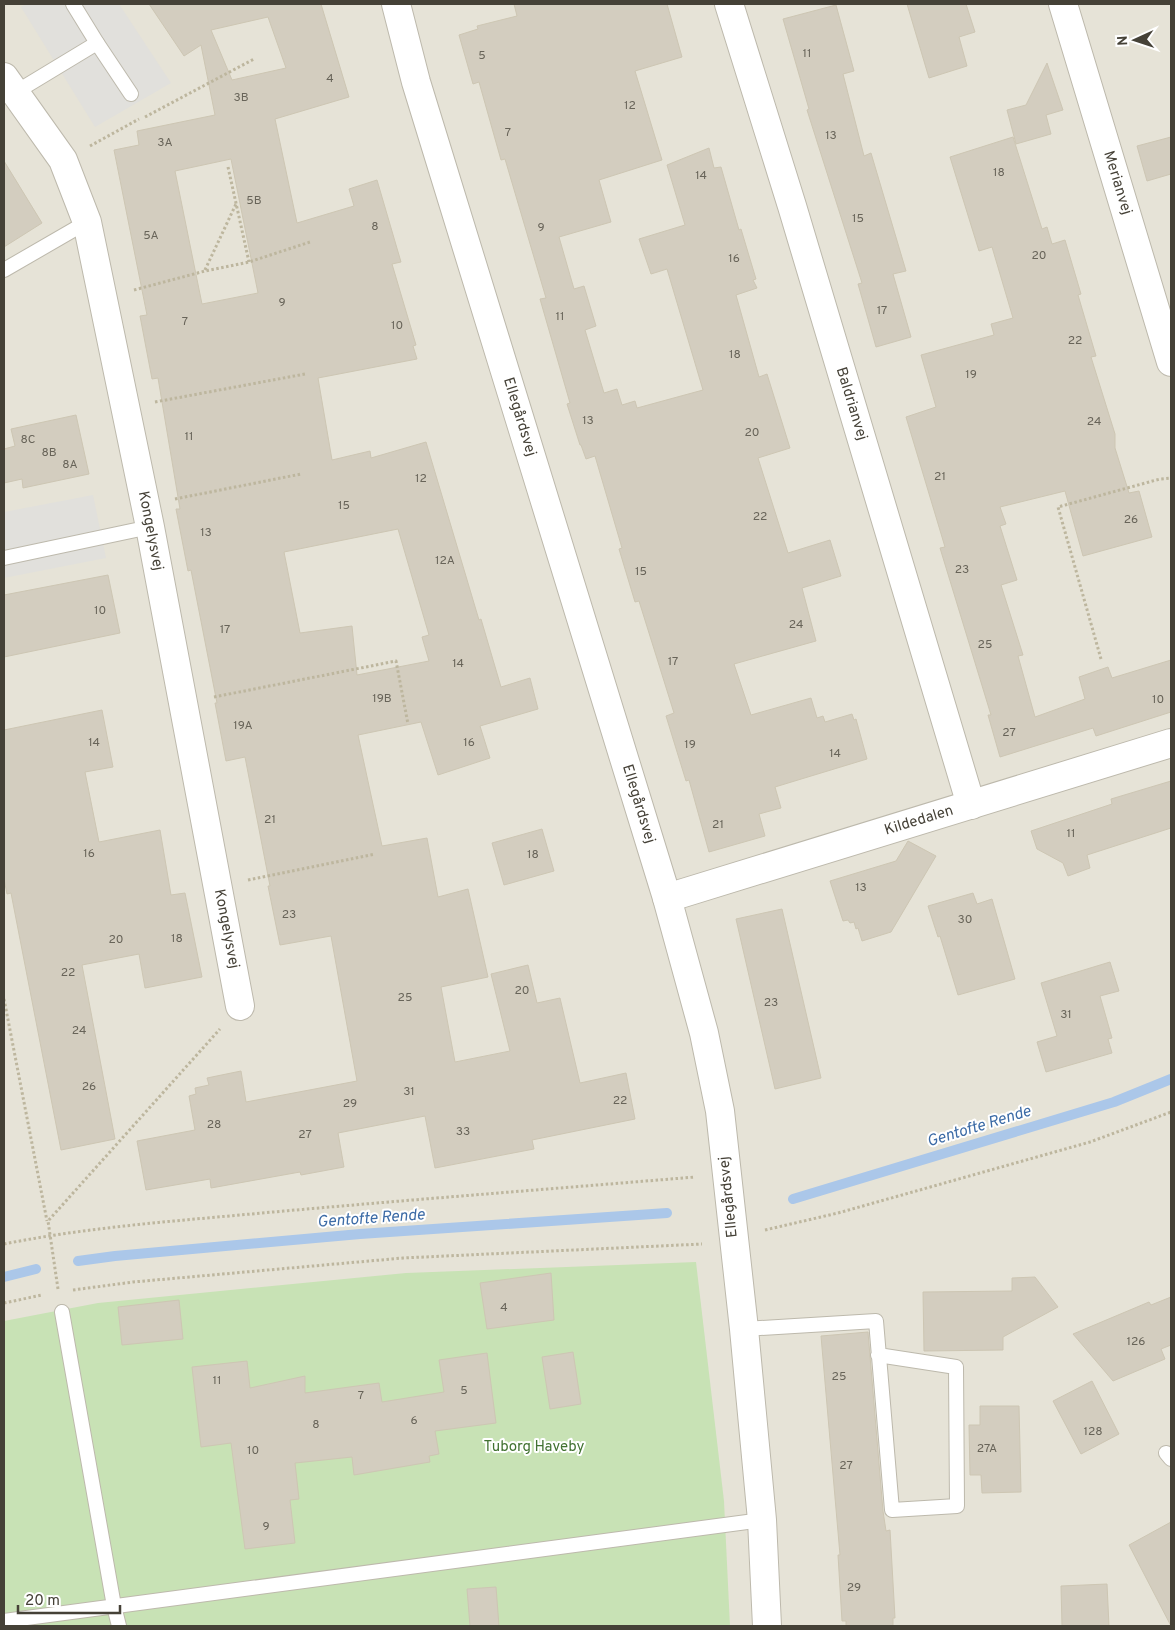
<svg xmlns="http://www.w3.org/2000/svg" width="1175" height="1630" viewBox="0 0 1175 1630" font-family="Overpass,sans-serif">
<style>
.residential{fill:#e6e3d7}
.green{fill:#c8e2b5}
.parking{fill:#e1e0dc}
.lines{fill:none;stroke-linecap:round;stroke-linejoin:round}
.stream{stroke:#abc7e9;stroke-width:10}
.building{fill:#d3cdbf;stroke:#cdc6b3;fill-rule:evenodd}
.service-casing{stroke:#bdb9ac;stroke-width:16}
.minor-casing{stroke:#bdb9ac;stroke-width:30}
.tertiary-casing{stroke:#bdb9ac;stroke-width:30}
.path{stroke:#bdb69e;stroke-width:3;stroke-dasharray:2.5 2.5;stroke-linecap:butt}
.service{stroke:#fff;stroke-width:14}
.minor{stroke:#fff;stroke-width:28}
.tertiary{stroke:#fff;stroke-width:28}
.labels{text-anchor:middle;dominant-baseline:central;stroke-width:4;stroke-linejoin:round;paint-order:stroke}
.number-label{font-size:12px;fill:#686459}
.street-label{font-size:15px;fill:#454137;stroke:#fff}
.park-label{font-size:15px;fill:#417131;stroke:#fff}
.water-label{font-size:16px;font-style:italic;fill:#3c6ba6;stroke:#fff}
</style>
<rect width="100%" height="100%" fill="#f2f0e8"/>
<rect class="residential" x="4" y="4" width="1167" height="1622"/>
<polygon class="green" points="696,1262 724,1501 730,1626 4,1626 4,1321 98,1303 406,1273"/>
<g class="parking">
<polygon points="26,4 119,4 171,83 95,127 21,7"/>
<polygon points="93,495 106,558 4,578 4,512"/>
</g>
<g class="lines">
<g class="stream">
<polyline points="793,1199 1114,1102 1171,1079"/>
<polyline points="78,1261 115,1256 360,1234 667,1213"/>
<polyline points="4,1277 36,1269"/>
</g>
</g>
<g class="building">
<path d="M149,4h172l28,93 -74,22 22,104 57,-17 -5,-17 28,-9 24,82 -9,2 24,81 -3,1 4,13 -99,19 14,82 38,-9 1,7 55,-16 53,178 2,-1 20,68 29,-9 8,31 -58,17 10,32 -52,17 -17,-53 -63,13 24,111 45,-8 11,59 30,-8 20,88 -47,10 14,75 55,-11 -19,-77 37,-9 9,38 23,-5 20,85 46,-10 9,46 -103,21 2,9 -99,19 -10,-52 -87,17 6,34 -43,8 -1,-3 -89,16 -1,-9 -64,11 -9,-49 58,-11 -6,-34 7,-2 -1,-6 14,-3 -2,-7 34,-7 5,31 111,-21 -26,-145 -51,9 -12,-59h2l-25,-129 -19,4 -11,-58h2l-26,-133 -3,1 -12,-62h4l-22,-131 -6,1 -12,-63 7,-1 -33,-165 25,-5 -2,-14 78,-16 -14,-70 -17,11zM268,17l18,51 -54,12 -21,-50zM231,159l27,134 -56,11 -27,-133zM398,529l31,106 -7,2 7,24 -72,14 -5,-49 -52,7 -16,-81z"/>
<polygon points="514,4 667,4 682,57 635,71 662,160 599,180 611,222 559,237 574,289 584,286 596,326 585,330 604,393 617,389 622,405 635,401 637,408 703,390 667,269 651,274 639,239 685,225 667,165 709,148 714,168 721,167 739,230 741,229 756,279 753,280 757,288 736,295 759,377 767,374 790,448 758,458 788,553 830,540 841,576 802,588 816,641 734,664 751,715 811,698 817,718 823,716 825,722 852,714 854,720 856,719 867,759 775,787 781,808 759,814 765,836 709,852 689,780 686,781 666,716 674,713 639,601 635,602 619,549 622,548 595,456 586,459 581,445 580,445 567,404 570,403 540,299 546,298 505,159 501,160 479,82 473,84 459,35 478,29 477,26 517,16"/>
<polygon points="907,4 966,4 975,32 959,37 967,66 929,78"/>
<polygon points="836,5 854,71 843,74 864,156 871,153 906,271 893,274 911,337 876,347 858,284 862,283 807,110 809,109 783,19"/>
<polygon points="1047,63 1063,110 1046,115 1051,134 1016,144 1007,110 1026,105"/>
<polygon points="1013,137 1042,229 1047,227 1052,244 1065,240 1081,294 1078,295 1096,356 1091,357 1115,434 1115,448 1129,493 1139,491 1152,537 1083,556 1065,491 1000,507 1006,524 1000,526 1017,580 1001,585 1023,655 1018,656 1035,717 1085,699 1079,677 1108,667 1112,678 1171,660 1171,712 1096,736 1093,728 1000,757 988,715 991,715 940,548 945,547 906,417 936,407 921,355 994,335 991,324 1013,318 992,247 979,251 950,157"/>
<polygon points="1171,137 1171,174 1147,181 1137,146"/>
<polygon points="4,161 42,223 4,247"/>
<polygon points="76,415 89,474 23,488 22,479 4,483 4,449 15,446 11,429"/>
<polygon points="108,575 120,633 4,657 4,595"/>
<polygon points="102,710 113,767 85,772 99,842 160,830 171,895 185,893 202,977 145,988 139,954 82,965 115,1139 61,1150 11,893 7,894 4,879 4,730"/>
<polygon points="1171,781 1171,828 1087,855 1090,868 1068,876 1063,863 1037,849 1031,831 1112,804 1111,799"/>
<polygon points="542,829 554,871 504,885 492,843"/>
<polygon points="908,841 936,856 891,932 862,941 858,928 856,929 854,922 850,923 848,920 843,921 830,881 896,861"/>
<polygon points="973,893 977,904 992,899 1015,979 958,995 940,936 938,937 928,906"/>
<polygon points="782,909 821,1078 775,1089 736,919"/>
<polygon points="1110,962 1119,991 1100,996 1112,1038 1108,1039 1112,1053 1046,1072 1037,1042 1057,1036 1041,983"/>
<polygon points="551,1273 554,1320 487,1329 480,1283"/>
<polygon points="1035,1277 1058,1307 1003,1337 1003,1350 924,1351 923,1292 1012,1291 1012,1278"/>
<polygon points="1171,1297 1171,1345 1161,1349 1165,1359 1113,1381 1073,1334 1149,1302 1151,1305"/>
<polygon points="179,1300 183,1339 122,1345 118,1307"/>
<polygon points="868,1332 883,1511 886,1531 890,1530 895,1618 893,1618 893,1626 846,1626 846,1621 842,1621 838,1555 840,1555 821,1336"/>
<polygon points="573,1352 581,1404 550,1409 542,1357"/>
<polygon points="487,1353 496,1423 435,1431 439,1454 429,1456 430,1462 354,1475 352,1457 295,1463 299,1499 290,1500 295,1543 245,1549 231,1443 201,1447 192,1367 247,1361 250,1388 305,1376 305,1393 379,1383 382,1402 444,1392 439,1360"/>
<polygon points="1092,1381 1119,1434 1081,1454 1053,1401"/>
<polygon points="980,1406 1019,1406 1021,1492 982,1493 981,1475 970,1475 969,1425 980,1425"/>
<polygon points="1171,1522 1171,1626 1129,1545"/>
<polygon points="1107,1584 1109,1626 1062,1626 1061,1586"/>
<polygon points="496,1587 499,1626 470,1626 467,1589"/>
</g>
<g class="lines">
<g class="service-casing">
<g id="service">
<polyline points="97,43 131,94"/>
<polyline points="16,92 97,43 73,4"/>
<polyline points="4,270 87,222"/>
<polyline points="4,558 150,527"/>
<polyline points="62,1312 114,1606 119,1626"/>
<polyline points="744,1329 876,1321 892,1510 957,1506 956,1367 878,1355"/>
<polyline points="1166,1453 1171,1459"/>
<polyline points="4,1621 762,1520"/>
</g>
</g>
<g class="minor-casing">
<g id="minor">
<polyline points="729,4 792,206 971,805"/>
<polyline points="1063,4 1171,362"/>
<polyline points="4,77 63,160 87,222 150,527 240,1006"/>
<polyline points="667,898 1171,743"/>
</g>
</g>
<g class="tertiary-casing">
<polyline id="tertiary" points="396,4 416,82 667,898 704,1033 720,1111 744,1329 762,1520 767,1626"/>
</g>
<g class="path">
<polyline points="145,117 254,59"/>
<polyline points="90,146 139,119"/>
<polyline points="228,167 249,262"/>
<polyline points="205,270 236,204"/>
<polyline points="134,290 205,271 249,262 310,242"/>
<polyline points="155,402 305,374"/>
<polyline points="175,499 301,474"/>
<polyline points="1101,659 1058,507 1160,479 1171,478"/>
<polyline points="214,697 396,661 408,724"/>
<polyline points="248,880 375,854"/>
<polyline points="4,999 47,1221"/>
<polyline points="765,1230 838,1213 1090,1142 1171,1112"/>
<path d="M4,1244c85,-17 172,-23 258,-31 144,-13 288,-24 433,-36"/>
<polyline points="58,1289 48,1221 220,1029"/>
<polyline points="73,1290 133,1282 403,1258 702,1244"/>
<polyline points="4,1303 42,1295"/>
</g>
<use href="#service" class="service"/>
<use href="#minor" class="minor"/>
<use href="#tertiary" class="tertiary"/>
</g>
<g class="labels">
<g class="number-label">
<text x="807" y="54">11</text>
<text x="482" y="56">5</text>
<text x="330" y="79">4</text>
<text x="241" y="98">3B</text>
<text x="630" y="106">12</text>
<text x="508" y="133">7</text>
<text x="831" y="136">13</text>
<text x="165" y="143">3A</text>
<text x="999" y="173">18</text>
<text x="701" y="176">14</text>
<text x="254" y="201">5B</text>
<text x="858" y="219">15</text>
<text x="375" y="227">8</text>
<text x="541" y="228">9</text>
<text x="151" y="236">5A</text>
<text x="1039" y="256">20</text>
<text x="734" y="259">16</text>
<text x="282" y="303">9</text>
<text x="882" y="311">17</text>
<text x="560" y="317">11</text>
<text x="185" y="322">7</text>
<text x="397" y="326">10</text>
<text x="1075" y="341">22</text>
<text x="735" y="355">18</text>
<text x="971" y="375">19</text>
<text x="588" y="421">13</text>
<text x="1094" y="422">24</text>
<text x="752" y="433">20</text>
<text x="189" y="437">11</text>
<text x="28" y="440">8C</text>
<text x="49" y="453">8B</text>
<text x="70" y="465">8A</text>
<text x="940" y="477">21</text>
<text x="421" y="479">12</text>
<text x="344" y="506">15</text>
<text x="760" y="517">22</text>
<text x="1131" y="520">26</text>
<text x="206" y="533">13</text>
<text x="445" y="561">12A</text>
<text x="962" y="570">23</text>
<text x="641" y="572">15</text>
<text x="100" y="611">10</text>
<text x="796" y="625">24</text>
<text x="225" y="630">17</text>
<text x="985" y="645">25</text>
<text x="673" y="662">17</text>
<text x="458" y="664">14</text>
<text x="382" y="699">19B</text>
<text x="1158" y="700">10</text>
<text x="243" y="726">19A</text>
<text x="1009" y="733">27</text>
<text x="94" y="743">14</text>
<text x="469" y="743">16</text>
<text x="690" y="745">19</text>
<text x="835" y="754">14</text>
<text x="270" y="820">21</text>
<text x="718" y="825">21</text>
<text x="1071" y="834">11</text>
<text x="89" y="854">16</text>
<text x="533" y="855">18</text>
<text x="861" y="888">13</text>
<text x="289" y="915">23</text>
<text x="965" y="920">30</text>
<text x="177" y="939">18</text>
<text x="116" y="940">20</text>
<text x="68" y="973">22</text>
<text x="522" y="991">20</text>
<text x="405" y="998">25</text>
<text x="771" y="1003">23</text>
<text x="1066" y="1015">31</text>
<text x="79" y="1031">24</text>
<text x="89" y="1087">26</text>
<text x="409" y="1092">31</text>
<text x="620" y="1101">22</text>
<text x="350" y="1104">29</text>
<text x="214" y="1125">28</text>
<text x="463" y="1132">33</text>
<text x="305" y="1135">27</text>
<text x="504" y="1308">4</text>
<text x="1136" y="1342">126</text>
<text x="839" y="1377">25</text>
<text x="217" y="1381">11</text>
<text x="464" y="1391">5</text>
<text x="361" y="1396">7</text>
<text x="414" y="1421">6</text>
<text x="316" y="1425">8</text>
<text x="1093" y="1432">128</text>
<text x="987" y="1449">27A</text>
<text x="253" y="1451">10</text>
<text x="846" y="1466">27</text>
<text x="266" y="1527">9</text>
<text x="854" y="1588">29</text>
</g>
<g class="street-label">
<text transform="translate(1117 183) rotate(73)">Merianvej</text>
<text transform="translate(851 404) rotate(73)">Baldrianvej</text>
<text transform="translate(519 417) rotate(73)">Ellegårdsvej</text>
<text transform="translate(150 531) rotate(79)">Kongelysvej</text>
<text transform="translate(638 804) rotate(73)">Ellegårdsvej</text>
<text transform="translate(919 821) rotate(-17)">Kildedalen</text>
<text transform="translate(226 929) rotate(79)">Kongelysvej</text>
<text transform="translate(729 1197) rotate(-96)">Ellegårdsvej</text>
</g>
<g class="park-label">
<text x="534" y="1447">Tuborg Haveby</text>
</g>
<g class="water-label">
<text transform="translate(979 1127) rotate(-17)">Gentofte Rende</text>
<text transform="translate(371 1219) rotate(-4)">Gentofte Rende</text>
</g>
</g>
<rect width="1175" height="1630" fill="none" stroke="#454137" stroke-width="10"/>
<g transform="translate(1135 40) rotate(267)" stroke="#ffffff" stroke-width="4" paint-order="stroke">
<path d="M0-4L9 19L0 12L-9 19Z" fill="#454137"/>
<text y="-8" font-size="14" font-weight="bold" text-anchor="middle" fill="#454137">N</text>
</g>
<path d="M18 1605v8h102v-8" fill="none" stroke="#454137" stroke-width="2.5"/>
<text x="25" y="1605" font-size="15" fill="#454137" stroke="#ffffff" stroke-width="4" paint-order="stroke">20 m</text>
</svg>
